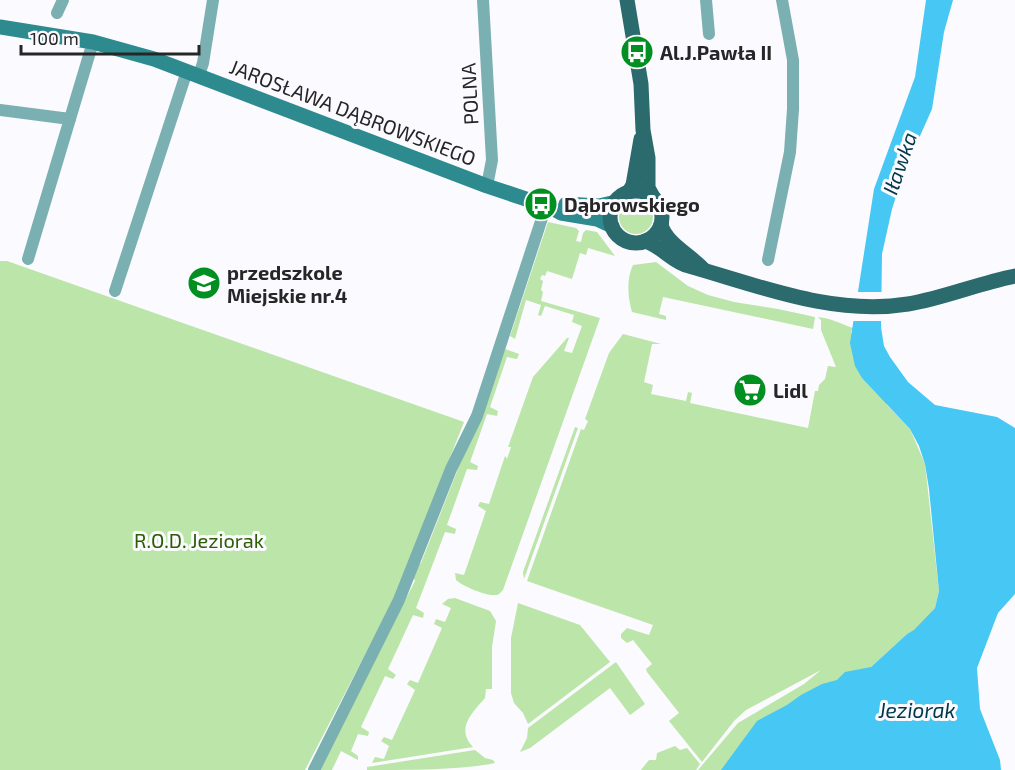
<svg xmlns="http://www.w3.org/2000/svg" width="1015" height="770" viewBox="0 0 1015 770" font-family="'Exo 2',sans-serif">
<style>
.green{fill:#bbe5a9}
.water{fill:#47c7f3}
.pier{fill:#fbfafe}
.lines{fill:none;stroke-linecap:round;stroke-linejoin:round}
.street{stroke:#7ab0b2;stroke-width:12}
.secondary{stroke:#2d8b8f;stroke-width:15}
.primary{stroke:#2b6a6d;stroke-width:15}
.labels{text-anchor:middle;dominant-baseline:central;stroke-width:6;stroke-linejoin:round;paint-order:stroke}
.poi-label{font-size:20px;font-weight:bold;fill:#272627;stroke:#fbfafe;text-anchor:start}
.street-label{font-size:20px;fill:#272627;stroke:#fbfafe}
.park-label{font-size:20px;fill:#2b5d04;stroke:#fbfafe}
.water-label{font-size:21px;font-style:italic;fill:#00384a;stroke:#fbfafe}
</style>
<rect width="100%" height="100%" fill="#fbfafe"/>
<g class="green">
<circle cx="636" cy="217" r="17"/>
<path d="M548,222l28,6 3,3 -3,10 5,1 2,-9 3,-3 11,2 18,24 -27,-8 -2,7 -6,-2 -8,26 -25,-8 -2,5 -3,-1 -2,4 3,2 -2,9 2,2 -2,9 59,17 -97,272c-3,3 -4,5 -8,5 -9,1 -33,-9 -39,-15l-1,-7 9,2 22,-64 -8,-5 2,-4 9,2 16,-48 2,3 4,-12h-3l25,-70 34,-39h2l-5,13 8,2 10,-27 -10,-4 2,-7 -29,-9 -4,10 -3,-1 3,-10 -15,-5 -11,39 -5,-3z"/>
<polygon points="0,261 7,261 464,422 395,597 305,770 0,770"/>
<path d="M656,262l32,24 20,9 26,7 44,7 37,8 -2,12 -150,-32 -4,17 7,2v4l-34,-8c-4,-14 -6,-33 1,-47z"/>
<path d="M818,317c15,2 21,6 35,11l-2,4 36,73 23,24 15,35 14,127 -4,17 -21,23 -7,3 -36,33 -126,103h-47l40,-47 66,-39 17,-14 -75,40 -12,11 -32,41 -33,-41 10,-8 -32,-41 -1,-3 6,-5 -19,-24 -6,3 -6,-5v-4l6,-6 22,7 4,-10 -126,-44 54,-152 3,1 4,-9 -3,-2 24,-66 14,-19 38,10h-9l-8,38 9,3 -2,9 35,7 2,-9 4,1 -2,10 118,25 7,-37h3l1,-6 6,-6 3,-13 8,1 -15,-37v-10z"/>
<polygon points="505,349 519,354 517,359 507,357 490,407 498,411 497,416 487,414 470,462 478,466 477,470 467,469 447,525 456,529 455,534 445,532 416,608 424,613 423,618 413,615 388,669 396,675 393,679 385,676 361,727 369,732 368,736 358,734 351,751 358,756 358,760 341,751 332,770 319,770 415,581 413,577 417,565 421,563"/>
<polygon points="575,427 578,428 524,579 523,572"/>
<path d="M455,598l35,13 6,10 -4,26v42h-6l-1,9c-12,14 -30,30 -12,49l-101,16 3,-6 9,2 5,-13 -8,-5 3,-4 8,3 23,-50 -8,-6 3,-4 8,3 24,-55 -8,-4 2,-5 9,3 6,-14 -9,-4 6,-5z"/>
<polygon points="518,603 580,625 610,662 528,724 523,713 514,703 511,693 511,638"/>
<polygon points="616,662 645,704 630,715 610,688 530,748 520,752 527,738 528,728"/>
<polygon points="675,746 680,750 687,748 700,764 696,770 641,770 649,760 656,760 657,753"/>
<path d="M475,750l10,8 8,2 2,3c-31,7 -93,7 -128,7v-3z"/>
</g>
<polygon class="water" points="926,0 953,0 944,32 932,109 904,172 892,209 882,254 881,327 884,346 890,357 908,382 935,405 997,417 1015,428 1015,594 998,613 977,668 980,709 1000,760 1001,770 721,770 757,721 787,705 801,695 822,684 837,680 845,672 871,667 907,634 914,630 935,608 939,591 929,489 925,464 919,446 910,429 862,378 855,366 850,343 874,189 915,77"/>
<polygon class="pier" points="856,292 884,292 884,321 851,321"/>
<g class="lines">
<g class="street">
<polyline points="483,0 492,160 487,186"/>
<polyline points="706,0 709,34"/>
<polyline points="57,13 63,0"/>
<polyline points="199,75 203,63 213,0"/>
<polyline points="0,110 70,119"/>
<polyline points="28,259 93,42"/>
<polyline points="768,260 790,152 793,109 793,60 782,0"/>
<polyline points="115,291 187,71"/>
<polyline points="314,770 399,600 451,469 477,416 546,206"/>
</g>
<g class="secondary">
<polyline points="0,27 93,42 154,59 487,186 550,207 561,213 597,219 612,226"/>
<polyline points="566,204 599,206 616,202"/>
</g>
<g class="primary">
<polyline points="627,0 641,84 643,130 648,158 648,188 653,197"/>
<circle cx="636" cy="217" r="26"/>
<polyline points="629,192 633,185 641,139"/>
<path d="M661,225c5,18 29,30 42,44"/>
<path d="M645,241c17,5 27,21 44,25 71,20 144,50 219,38 36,-6 71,-21 107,-28"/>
</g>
</g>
<defs>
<g id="bus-disc" transform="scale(1.725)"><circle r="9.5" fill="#008f20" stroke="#fbfafe"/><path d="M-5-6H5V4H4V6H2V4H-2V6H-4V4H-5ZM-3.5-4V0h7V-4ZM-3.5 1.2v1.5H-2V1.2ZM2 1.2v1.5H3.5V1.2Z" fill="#fff"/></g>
<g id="school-disc" transform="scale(1.725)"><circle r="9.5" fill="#008f20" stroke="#fbfafe"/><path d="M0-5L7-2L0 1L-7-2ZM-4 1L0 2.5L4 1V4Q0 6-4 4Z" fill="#fff"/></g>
<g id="supermarket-disc" transform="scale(1.725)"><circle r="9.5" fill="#008f20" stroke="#fbfafe"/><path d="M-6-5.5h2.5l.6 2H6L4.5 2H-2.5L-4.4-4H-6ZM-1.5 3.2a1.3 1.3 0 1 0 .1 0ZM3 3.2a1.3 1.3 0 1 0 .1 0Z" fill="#fff"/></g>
</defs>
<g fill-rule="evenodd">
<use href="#bus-disc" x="637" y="52"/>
<use href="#bus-disc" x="541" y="204"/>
<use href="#school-disc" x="204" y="283"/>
<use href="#supermarket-disc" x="750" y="390"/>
</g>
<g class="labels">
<g class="poi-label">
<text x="660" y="52">Al.J.Pawła II</text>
<text x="564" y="204">Dąbrowskiego</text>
<text x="227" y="272">przedszkole<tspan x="227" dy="23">Miejskie nr.4</tspan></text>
<text x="773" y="390">Lidl</text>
</g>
<g class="street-label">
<text transform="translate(469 94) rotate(-93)">POLNA</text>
<text transform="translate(353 112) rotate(21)">JAROSŁAWA DĄBROWSKIEGO</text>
</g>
<g class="park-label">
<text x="199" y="540">R.O.D. Jeziorak</text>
</g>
<g class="water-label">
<text transform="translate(899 163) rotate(-71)">Iławka</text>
<text x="917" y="709">Jeziorak</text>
</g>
</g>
<path d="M21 45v9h178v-9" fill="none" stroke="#272627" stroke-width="3"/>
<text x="30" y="45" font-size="18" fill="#272627" stroke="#fbfafe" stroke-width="4.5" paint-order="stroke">100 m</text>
</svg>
